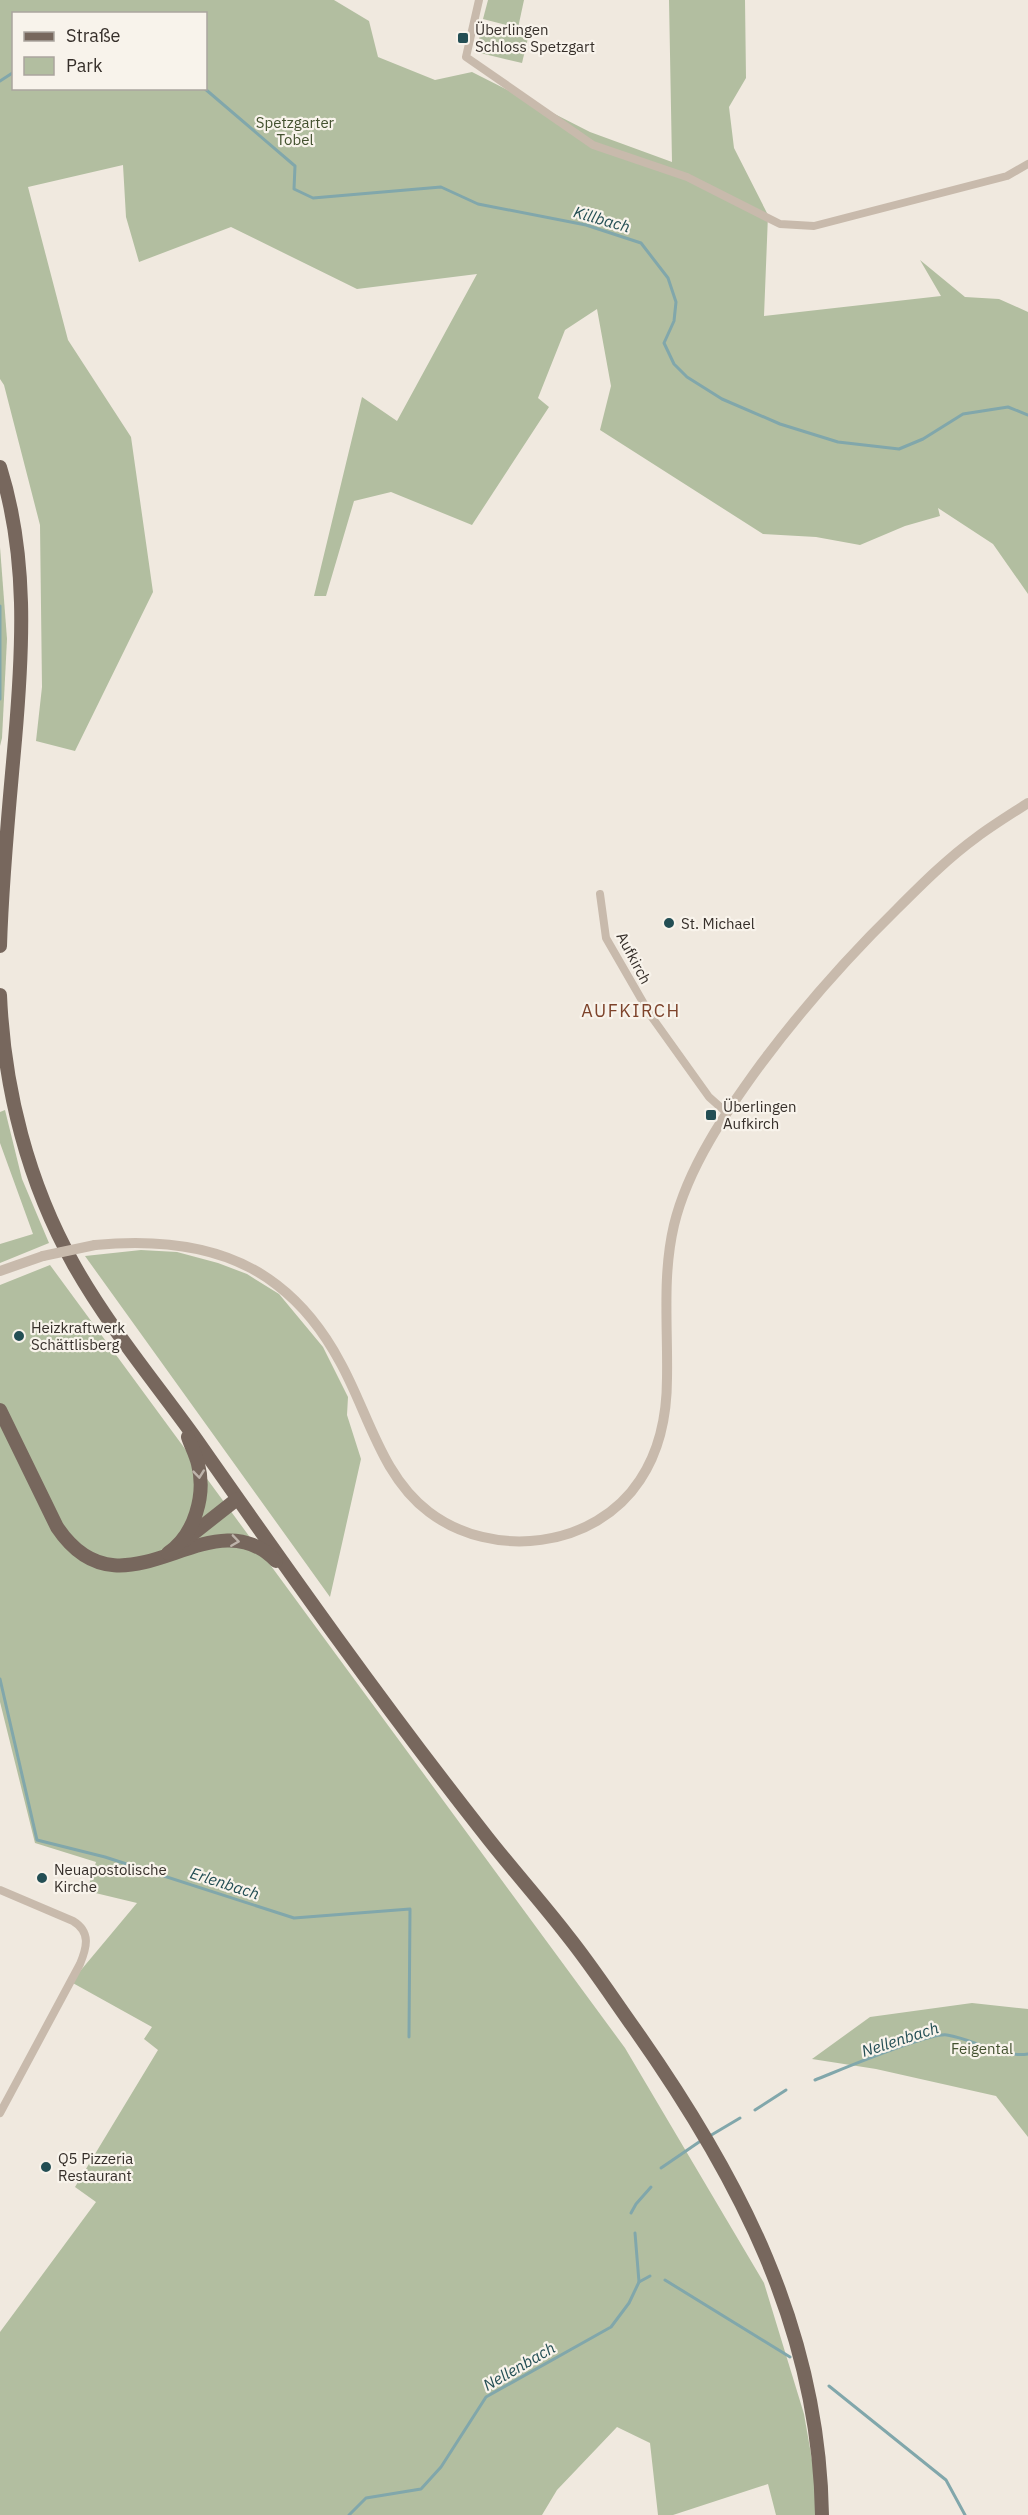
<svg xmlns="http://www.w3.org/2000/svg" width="1028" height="2515" viewBox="0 0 1028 2515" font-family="'IBM Plex Sans',sans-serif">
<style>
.green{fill:#b2bea0;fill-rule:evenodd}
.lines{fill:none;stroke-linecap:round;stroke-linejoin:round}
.stream{stroke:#81a7ab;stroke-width:3}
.minor{stroke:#c8baac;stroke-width:8}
.tertiary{stroke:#c8baac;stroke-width:10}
.primary{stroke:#77675d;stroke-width:14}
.tertiary-bridge{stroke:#c8baac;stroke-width:10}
.oneway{stroke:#beb4ab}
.poi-dot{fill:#234e54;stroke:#f8f3eb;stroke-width:2}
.labels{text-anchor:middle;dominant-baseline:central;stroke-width:4.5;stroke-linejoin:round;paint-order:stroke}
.poi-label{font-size:15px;fill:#362f2a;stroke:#f8f3eb;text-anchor:start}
.park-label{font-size:15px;fill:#445230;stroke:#f8f3eb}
.street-label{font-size:15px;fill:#362f2a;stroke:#f8f3eb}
.water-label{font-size:16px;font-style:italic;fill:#234e54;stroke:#f8f3eb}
.quarter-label{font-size:18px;letter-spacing:1.5px;fill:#7d432b;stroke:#f8f3eb}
</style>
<rect width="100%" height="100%" fill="#f0e9df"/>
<g class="green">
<path d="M0,0h334l35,21 9,36 57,23 37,-8 118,60 82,30 -3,-162h76l1,78 -17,29 5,41 34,67 -4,101 177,-20 -21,-36 45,37 34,2 29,13v282l-35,-50 -55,-36 2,8 -35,10 -45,19 -44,-8 -53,-3 -163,-104 11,-44 -14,-77 -32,21 -27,68 11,9 -77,118 -81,-33 -37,9 -28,95h-12l48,-199 35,24 80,-147 -120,15 -126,-62 -92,35 -13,-45 -3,-52 -95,22 40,153 63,97 22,155 -78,159 -39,-10 6,-54 -2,-162 -36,-140 -4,-6zM14,14h192v74h-192z"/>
<polygon points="488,0 524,0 518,28 483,19"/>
<polygon points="482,26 528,38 522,63 476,52"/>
<polygon points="0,547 7,639 2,738 0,746"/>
<polygon points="5,1110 22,1179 49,1243 0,1263 0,1244 33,1234 0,1143 0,1112"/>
<polygon points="141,1250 177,1252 218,1263 247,1274 279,1294 323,1347 348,1397 347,1415 361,1459 330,1597 85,1256"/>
<polygon points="50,1265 625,2048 764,2283 804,2414 815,2477 815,2515 776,2515 768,2484 673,2515 658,2515 650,2443 617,2427 557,2490 542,2515 0,2515 0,2332 96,2202 75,2187 158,2050 144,2039 152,2027 71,1982 137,1903 87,1891 96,1862 35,1843 0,1702 0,1285"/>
<polygon points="972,2003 1028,2009 1028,2137 996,2096 876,2069 812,2059 870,2017"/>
</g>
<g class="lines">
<g class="stream">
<polyline points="0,81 14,72"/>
<polyline points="204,88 295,166 294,189 313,198 441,187 478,204 586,225 641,243 668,278 676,302 674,321 664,343 674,364 687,377 722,399 780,424 838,442 899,449 923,439 963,414 1008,407 1028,415"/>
<polyline points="0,606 0,699"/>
<polyline points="0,1679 37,1840 105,1857 294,1918 410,1909 409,2037"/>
<path d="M815,2080c23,-9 114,-48 132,-45 27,4 53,23 81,19"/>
<polyline points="755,2110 786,2090"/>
<polyline points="708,2137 740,2118"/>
<polyline points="661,2168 702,2140"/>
<polyline points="631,2213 636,2204 651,2187"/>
<polyline points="665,2280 790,2357"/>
<polyline points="639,2282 650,2276"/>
<polyline points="829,2386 946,2480 965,2515"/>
<polyline points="349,2515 366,2498 421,2489 441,2467 486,2397 611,2327 629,2303 639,2282 635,2233"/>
</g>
<g class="minor">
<polyline points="479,0 466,57 593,145 687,177 780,224 814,226 1007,176 1028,164"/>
<polyline points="600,894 606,938 651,1016 709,1097 727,1113"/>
<path d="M0,1890l73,31c18,11 14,26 7,43l-80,149"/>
</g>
<g class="tertiary">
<path d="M95,1245c62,-6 131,0 182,40 26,20 48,49 63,77 28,50 41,114 89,150 63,48 166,37 211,-32 20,-30 27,-66 27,-102 1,-51 -5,-102 7,-153 14,-58 52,-113 87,-161 41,-55 87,-107 136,-155 25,-25 51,-51 80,-72 16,-12 34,-23 51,-34"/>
<polyline points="0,1271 43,1256"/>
</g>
<g class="primary">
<path d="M0,467c28,89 23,181 15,273 -6,68 -13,137 -15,206"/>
<path d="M0,995c4,94 28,188 74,270 35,62 81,117 122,174 93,133 187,266 287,393 27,35 57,68 84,103 24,30 45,62 67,93 105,149 185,301 188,487"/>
<path d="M0,1410l57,117c67,100 153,-35 219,34"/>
<polyline points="185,1540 237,1499"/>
<path d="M168,1553c27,-18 38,-59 30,-89 -2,-9 -7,-18 -10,-27"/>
</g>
<polyline class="tertiary-bridge" points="43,1256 95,1245"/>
</g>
<defs><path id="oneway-chevron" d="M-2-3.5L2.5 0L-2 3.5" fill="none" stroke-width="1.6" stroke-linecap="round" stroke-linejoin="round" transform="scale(1.5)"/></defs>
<g class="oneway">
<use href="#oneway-chevron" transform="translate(199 1474) rotate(84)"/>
<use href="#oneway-chevron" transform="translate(235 1541) rotate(8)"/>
</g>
<g class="poi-dot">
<rect x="457" y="32" width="12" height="12" rx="3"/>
<circle cx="669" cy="923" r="6"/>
<rect x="705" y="1109" width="12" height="12" rx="3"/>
<circle cx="19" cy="1336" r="6"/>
<circle cx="42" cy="1878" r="6"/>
<circle cx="46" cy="2167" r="6"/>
</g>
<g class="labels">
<g class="poi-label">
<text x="475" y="29">Überlingen<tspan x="475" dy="17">Schloss Spetzgart</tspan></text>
<text x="681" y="923">St. Michael</text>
<text x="723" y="1106">Überlingen<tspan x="723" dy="17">Aufkirch</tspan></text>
<text x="31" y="1327">Heizkraftwerk<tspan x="31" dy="17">Schättlisberg</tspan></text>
<text x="54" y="1869">Neuapostolische<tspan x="54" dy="17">Kirche</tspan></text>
<text x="58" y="2158">Q5 Pizzeria<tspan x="58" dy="17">Restaurant</tspan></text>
</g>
<g class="park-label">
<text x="295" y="122">Spetzgarter<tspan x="295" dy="17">Tobel</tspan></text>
<text x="982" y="2048">Feigental</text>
</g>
<g class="street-label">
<text transform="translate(634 958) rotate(62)">Aufkirch</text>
</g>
<g class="water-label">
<text transform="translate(602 219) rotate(16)">Killbach</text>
<text transform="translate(225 1883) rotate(18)">Erlenbach</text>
<text transform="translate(900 2039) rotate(-18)">Nellenbach</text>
<text transform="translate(519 2366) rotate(-30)">Nellenbach</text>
</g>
<g class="quarter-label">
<text x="631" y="1010">AUFKIRCH</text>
</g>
</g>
<rect x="12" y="12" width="195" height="78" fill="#f8f3eb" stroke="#aaa59e" stroke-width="1.5"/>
<rect x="24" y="32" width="30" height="9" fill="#77675d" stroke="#aaa59e" stroke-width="1.5"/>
<text x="66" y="42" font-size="18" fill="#362f2a">Straße</text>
<rect x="24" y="57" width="30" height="18" fill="#b2bea0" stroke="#aaa59e" stroke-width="1.5"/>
<text x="66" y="72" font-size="18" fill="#362f2a">Park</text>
</svg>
